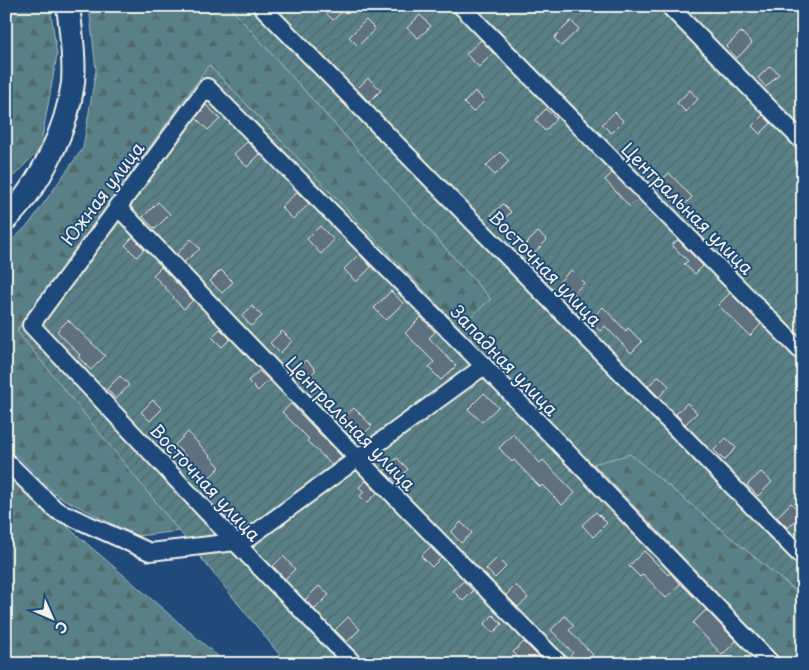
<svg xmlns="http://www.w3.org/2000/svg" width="809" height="670" viewBox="0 0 809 670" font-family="'Playpen Sans',sans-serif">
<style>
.forest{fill:url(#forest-firs);stroke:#a6b8b7}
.garden{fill:url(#garden-furrows);stroke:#a6b8b7}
.building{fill:#5e6f7e;stroke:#f4f1e8}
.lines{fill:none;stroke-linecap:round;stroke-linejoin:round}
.street-casing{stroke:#f4f1e8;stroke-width:20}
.secondary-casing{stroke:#f4f1e8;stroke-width:26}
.street{stroke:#1f4a7a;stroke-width:16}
.secondary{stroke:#1f4a7a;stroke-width:22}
.labels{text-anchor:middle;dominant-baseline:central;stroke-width:4;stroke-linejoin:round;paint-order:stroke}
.street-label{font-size:18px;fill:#f4f1e8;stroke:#1f4a7a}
</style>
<defs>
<pattern id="forest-firs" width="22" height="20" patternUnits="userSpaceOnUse" patternTransform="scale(1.25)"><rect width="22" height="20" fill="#598086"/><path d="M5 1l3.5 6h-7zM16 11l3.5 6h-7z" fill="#526769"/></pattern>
<pattern id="garden-furrows" width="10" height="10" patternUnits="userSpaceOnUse" patternTransform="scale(1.25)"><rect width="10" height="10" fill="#598086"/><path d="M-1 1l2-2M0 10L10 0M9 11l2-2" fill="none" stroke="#526769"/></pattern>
</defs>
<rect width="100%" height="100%" fill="#1f4a7a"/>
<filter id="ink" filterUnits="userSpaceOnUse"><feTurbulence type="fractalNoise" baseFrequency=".02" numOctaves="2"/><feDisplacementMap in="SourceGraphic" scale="10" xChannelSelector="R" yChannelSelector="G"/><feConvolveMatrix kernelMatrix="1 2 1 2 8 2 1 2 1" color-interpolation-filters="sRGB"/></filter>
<g filter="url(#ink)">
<g class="forest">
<polygon points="6,6 50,6 57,55 40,149 6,184"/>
<polygon points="89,6 229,6 491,299 459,327 209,65 17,330 180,531 137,536 59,497 6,445 6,246 29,224 83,148 96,70"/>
<polygon points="630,454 803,597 803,664 785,664 593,463"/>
<polygon points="6,474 227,664 6,664"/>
</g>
<polygon class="garden" points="229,6 803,6 803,597 630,454 593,464 785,664 287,664 17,331 209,65 459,327 491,299"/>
<g class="building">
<polygon points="319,6 348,6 333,20"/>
<polygon points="420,15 431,26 418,38 407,28"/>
<polygon points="366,20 375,29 358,46 349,37"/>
<polygon points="571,21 579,29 561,46 554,38"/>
<polygon points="741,32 752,43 737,58 726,47"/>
<polygon points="481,40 493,53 479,67 466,54"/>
<polygon points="770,66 779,74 766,87 758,78"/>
<polygon points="368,78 381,90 369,102 357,89"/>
<polygon points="690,90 698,99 686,112 677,103"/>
<polygon points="475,91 485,101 473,112 464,103"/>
<polygon points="206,105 220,119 208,130 196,118"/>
<polygon points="546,109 556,119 545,131 535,120"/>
<polygon points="615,112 623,121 611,133 602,124"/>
<polygon points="763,115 771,123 760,134 752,126"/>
<polygon points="247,142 260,154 247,167 234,154"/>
<polygon points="500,152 509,161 495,175 486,166"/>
<polygon points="612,173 638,199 630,207 605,180"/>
<polygon points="669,173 692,197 681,208 658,184"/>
<polygon points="297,192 309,204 293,219 281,207"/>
<polygon points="158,202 170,214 155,229 143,217"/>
<polygon points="503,204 511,212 499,224 491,215"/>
<polygon points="320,226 334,240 321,254 307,239"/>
<polygon points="538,232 547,240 532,255 524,246"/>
<polygon points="133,237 144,249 137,257 125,245"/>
<polygon points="191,239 200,249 184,262 177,254"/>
<polygon points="678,240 703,266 695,274 684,264 688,261 672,245"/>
<polygon points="359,254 371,267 356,282 344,269"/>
<polygon points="161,267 193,300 184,309 173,298 174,297 153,275"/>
<polygon points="221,270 233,282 222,293 210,281"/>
<polygon points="571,270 584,283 570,297 557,284"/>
<polygon points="391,291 403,303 386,320 374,308"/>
<polygon points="730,293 761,324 750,336 718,305"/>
<polygon points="252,306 262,316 251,326 242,316"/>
<polygon points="603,307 626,331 628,328 642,342 631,353 605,326 600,331 590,320"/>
<polygon points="421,317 435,332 429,338 456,366 441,380 429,368 434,362 405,333"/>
<polygon points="68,320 105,356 91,370 78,357 80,355 57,331"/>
<polygon points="220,329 230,339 222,347 212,337"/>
<polygon points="282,331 292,341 280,353 270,343"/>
<polygon points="306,360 316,370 303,382 293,372"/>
<polygon points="259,371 269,380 258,391 248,381"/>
<polygon points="120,376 129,385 116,399 107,389"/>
<polygon points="659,376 669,386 659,397 648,386"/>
<polygon points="484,393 498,407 482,422 468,409"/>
<polygon points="153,400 162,409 150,421 141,412"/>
<polygon points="687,403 697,413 685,424 676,414"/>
<polygon points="291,404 342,457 332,465 307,441 309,439 282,412"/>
<polygon points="354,408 372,426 356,442 348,434 351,429 342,419"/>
<polygon points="188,432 220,467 207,480 195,468 196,467 175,445"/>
<polygon points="513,434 540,463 543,460 575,493 562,505 542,485 540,487 514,460 512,462 499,448"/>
<polygon points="726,438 736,448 724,460 714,450"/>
<polygon points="397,458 408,469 396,481 393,478 392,479 384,471"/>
<polygon points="761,472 772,482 758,496 747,485"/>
<polygon points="366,481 377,493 367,503 360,496 364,492 359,487"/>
<polygon points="791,503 802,514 788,528 777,517"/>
<polygon points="596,512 607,523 593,537 582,525"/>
<polygon points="461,522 472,533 461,543 451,532"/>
<polygon points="430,547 441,558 432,567 421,556"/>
<polygon points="644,551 668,575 670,573 680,584 666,598 643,574 640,577 629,566"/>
<polygon points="283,556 295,569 285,579 273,566"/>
<polygon points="497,558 506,567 495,578 486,569"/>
<polygon points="464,581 473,591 463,601 453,591"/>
<polygon points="516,585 528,598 518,607 506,595"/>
<polygon points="319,586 329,595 315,609 305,600"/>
<polygon points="706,610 736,641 722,655 693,623"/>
<polygon points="493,615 502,624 493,633 484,624"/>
<polygon points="565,616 574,626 569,630 593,655 583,664 570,664 568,658 573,653 551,630"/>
<polygon points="348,617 360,629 347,642 335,630"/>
<polygon points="524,642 546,664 525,664 513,652"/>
</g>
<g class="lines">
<g class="street-casing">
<g id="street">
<polyline points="261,6 803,558"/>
<polyline points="461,6 803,353"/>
<polyline points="669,6 803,142"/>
<polyline points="117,206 357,458 560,664"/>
<polyline points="6,461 56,510 150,552 235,542 247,539 484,366"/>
<polyline points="354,664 235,542 31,325 207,87 484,366 772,664"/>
</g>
</g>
<g class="secondary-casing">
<path id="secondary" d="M6,219c34,-33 61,-90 67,-136 2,-25 -2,-52 -5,-77"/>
</g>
<use href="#street" class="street"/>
<use href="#secondary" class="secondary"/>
</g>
</g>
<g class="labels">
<g class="street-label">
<text transform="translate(102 193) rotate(-53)">Южная улица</text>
<text transform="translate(688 208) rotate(45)">Центральная улица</text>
<text transform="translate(546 268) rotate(46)">Восточная улица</text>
<text transform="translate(505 360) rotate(46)">Западная улица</text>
<text transform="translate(351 423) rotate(46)">Центральная улица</text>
<text transform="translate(206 482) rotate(47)">Восточная улица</text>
</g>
</g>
<rect width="809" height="670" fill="none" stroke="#1f4a7a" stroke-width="25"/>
<rect x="12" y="12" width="784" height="645" fill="none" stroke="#f4f1e8" stroke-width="2" filter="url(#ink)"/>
<g transform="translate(52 618) rotate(135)" stroke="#1f4a7a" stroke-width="4" paint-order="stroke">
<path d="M0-4L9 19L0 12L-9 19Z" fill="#f4f1e8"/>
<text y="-8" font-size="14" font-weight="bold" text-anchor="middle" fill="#f4f1e8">С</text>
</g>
</svg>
